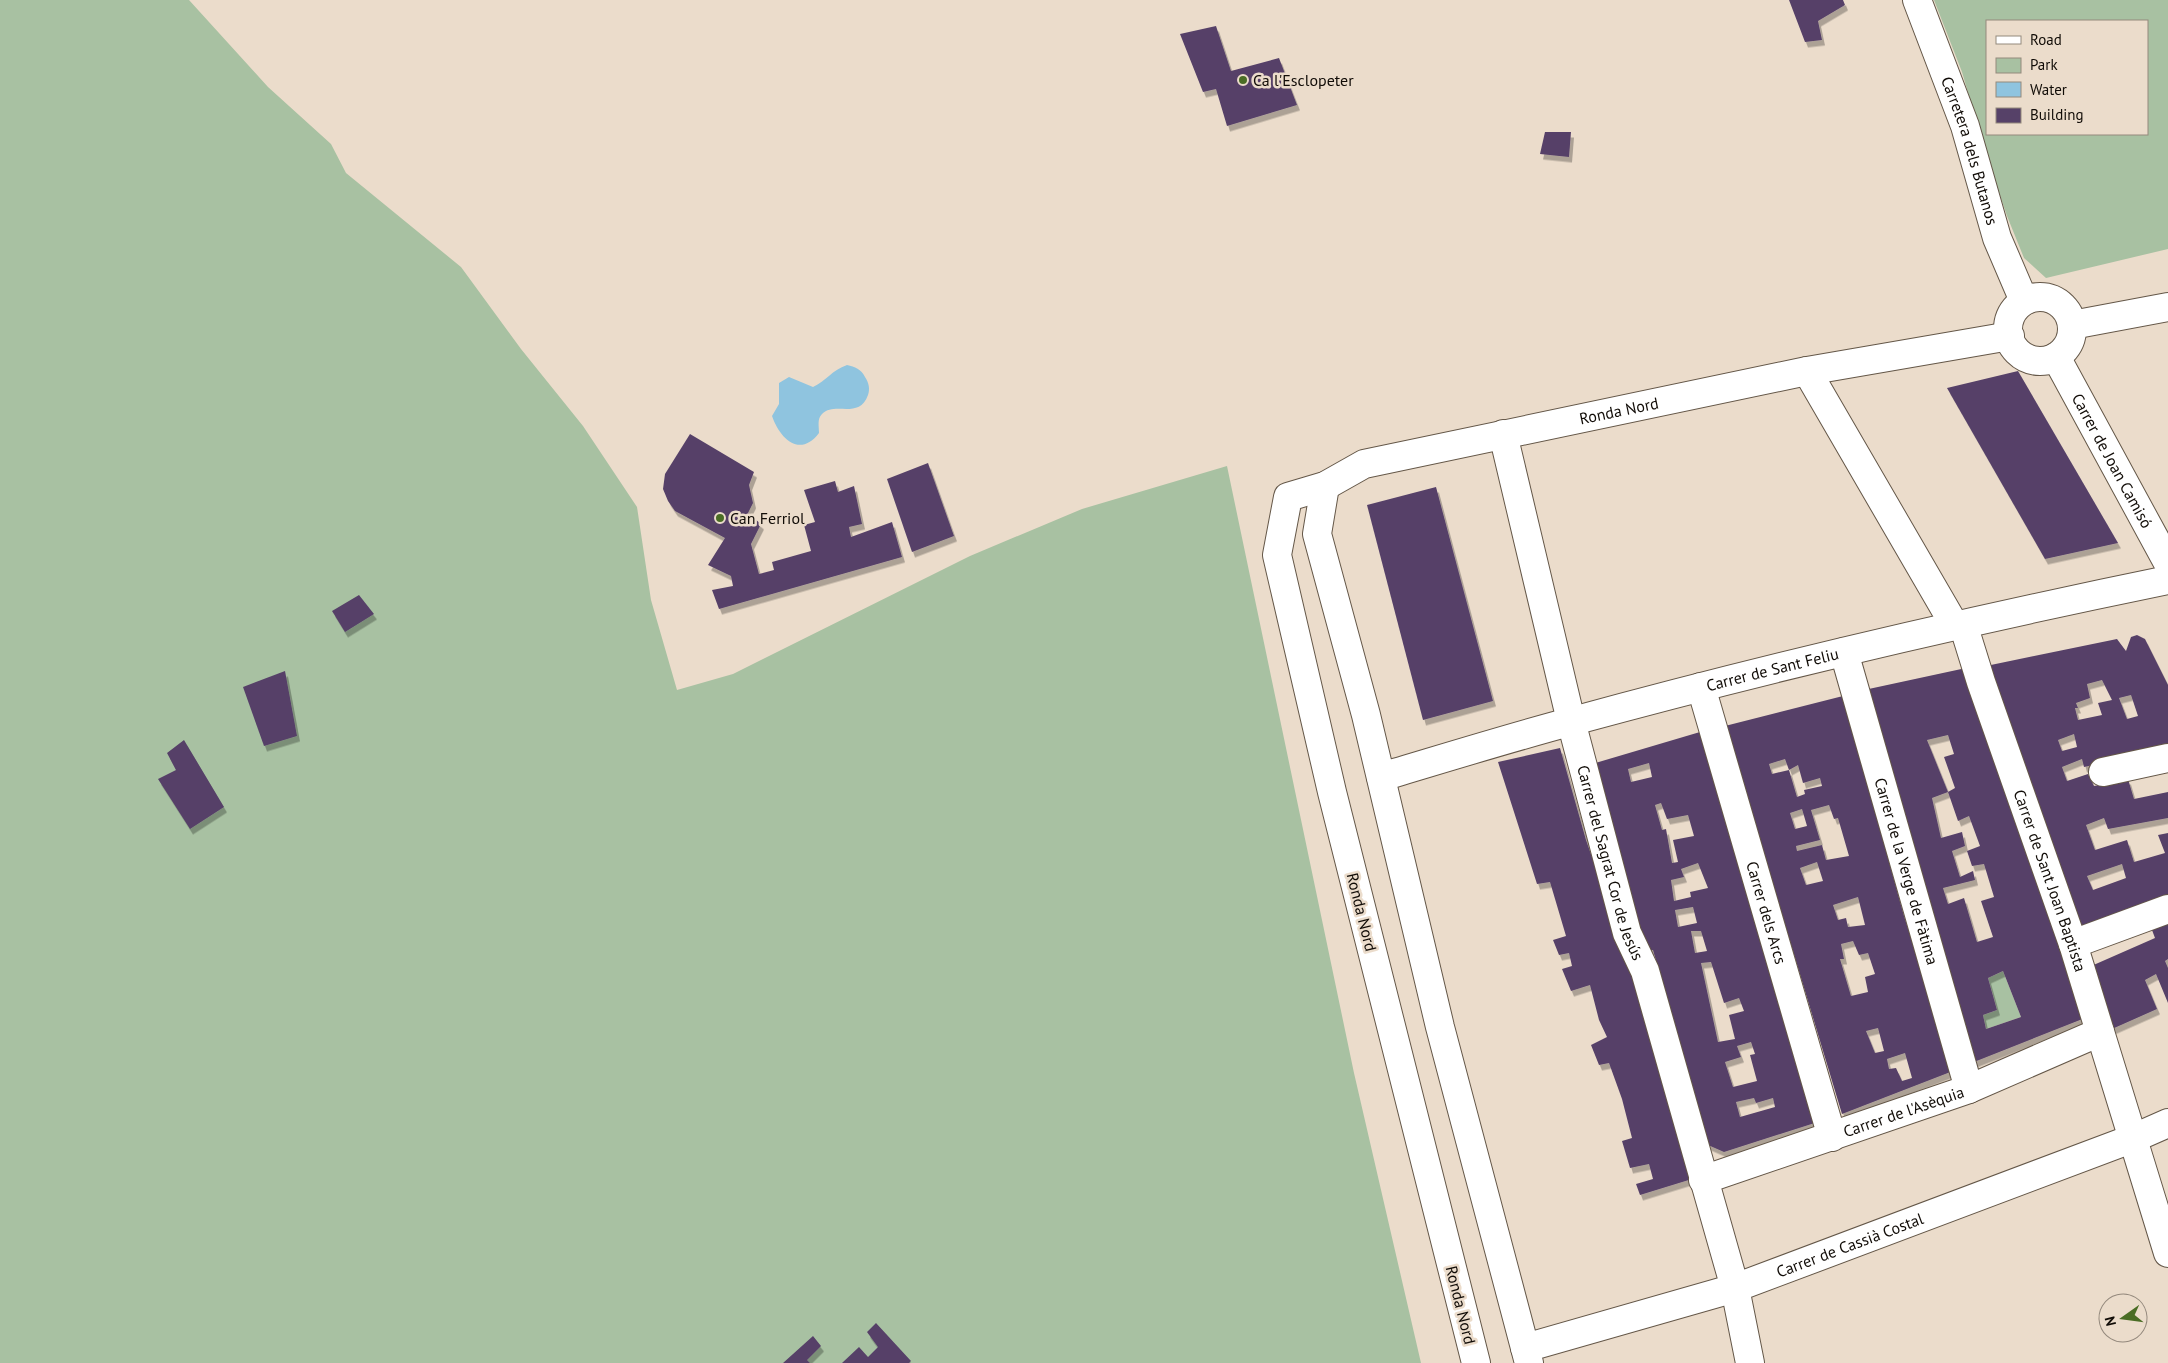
<svg xmlns="http://www.w3.org/2000/svg" width="2168" height="1363" viewBox="0 0 2168 1363" font-family="'PT Sans',sans-serif">
<style>
.green{fill:#a8c1a2;fill-rule:evenodd}
.water{fill:#8fc4df}
.building{fill:#564168;fill-rule:evenodd;filter:url(#shadow)}
.lines{fill:none;stroke-linecap:round;stroke-linejoin:round}
.minor-casing{stroke:#645748;stroke-width:30}
.minor{stroke:#fff;stroke-width:28}
.poi-dot{fill:#4a6d25;stroke:#ebdccb;stroke-width:2}
.labels{text-anchor:middle;dominant-baseline:central;stroke-width:5;stroke-linejoin:round;paint-order:stroke}
.poi-label{font-size:16px;fill:#110c07;stroke:#ebdccb;text-anchor:start}
.street-label{font-size:16px;fill:#110c07;stroke:#ebdccb}
</style>
<defs>
<filter id="shadow"><feDropShadow dx="3" dy="5.5" stdDeviation="0" flood-color="#0004"/></filter>
</defs>
<rect width="100%" height="100%" fill="#ebdccb"/>
<g class="green">
<polygon points="0,0 189,0 268,87 331,144 346,173 461,267 521,349 583,426 637,507 651,600 677,690 733,674 970,556 1082,509 1227,466 1354,1073 1421,1363 0,1363"/>
<path d="M1934,0h234v249l-122,29 -22,-20 -17,-42 -22,-65 -23,-79zM1987,21h160v113h-160z"/>
<polygon points="2003,971 2021,1017 1986,1029 1983,1015 1997,1010 1988,978"/>
</g>
<path class="water" d="M847,365c8,2 14,4 18,12 4,6 5,12 3,18 -9,25 -33,6 -46,19 -5,5 -3,12 -3,19 -19,25 -39,6 -47,-17l7,-12v-21l10,-6 24,10c13,-6 19,-17 34,-22z"/>
<g class="building">
<polygon points="1789,0 1843,0 1845,5 1818,21 1822,40 1805,42"/>
<polygon points="1216,26 1231,71 1279,58 1297,105 1227,126 1216,89 1203,92 1180,34"/>
<polygon points="1545,132 1571,132 1569,157 1540,154"/>
<polygon points="2018,371 2118,543 2045,559 1947,388"/>
<polygon points="690,434 754,472 749,485 753,503 748,513 761,524 751,544 759,574 774,570 772,562 811,551 804,525 815,522 804,490 835,481 838,492 854,486 862,524 849,527 851,537 892,522 902,557 719,609 712,590 733,586 731,576 708,565 725,538 675,511 668,501 663,489 665,474"/>
<polygon points="928,463 954,536 912,552 887,479"/>
<polygon points="1436,487 1493,701 1423,720 1367,505"/>
<polygon points="359,595 374,614 345,632 332,611"/>
<path d="M2137,635l8,4 23,46v64l-84,18 -2,-8 -20,8 5,14 21,-7 6,12 34,-7 6,20 34,-7v26l-60,11 -4,-11 -18,7 9,25 32,-10 7,22 31,-9 -7,-18 10,-2v63l-89,33 -93,-263 131,-27 9,12 5,-14zM2102,680l10,20 -14,3 4,12 -24,5 -3,-12h3l-2,-5 14,-5 -3,-14zM2131,695l7,21 -11,3 -8,-21zM2074,734l3,13 -15,4 -4,-11zM2122,864l4,14 -33,12 -6,-14z"/>
<path d="M1966,668l119,350 -111,44 -110,-372zM1948,735l6,19 -10,3 11,31 -7,4 10,29 11,-5 11,30 -13,5 5,15 12,-2 10,33 -13,4 12,36 -16,5 -13,-44 -16,6 -5,-16 32,-8 -2,-9 -13,6 -8,-26 13,-5 -3,-14 -21,6 -9,-40 16,-6 -21,-52zM2003,971l18,46 -35,12 -3,-14 14,-5 -9,-32z"/>
<polygon points="285,671 297,736 264,746 243,687"/>
<path d="M1843,696l61,220 49,155 -111,43 -62,-206 -59,-181zM1785,759l4,11 9,-5 5,18 17,-5 2,8 -18,4 1,4 -8,3 -8,-27 -17,4 -3,-10zM1829,805l5,14 4,-1 11,38 -23,4 -4,-15 -25,6 -1,-5 24,-6 -9,-30zM1802,809l5,17 -12,3 -5,-16zM1817,862l6,19 -17,4 -6,-17zM1858,897l7,28 -17,2 -2,-9 -8,2 -5,-15zM1853,941l6,14 9,-2 7,21 -10,3 3,15 -17,4 -11,-37h4l-3,-15zM1878,1028l6,23 -9,2 -9,-22zM1905,1053l7,25 -10,3 -6,-13 -7,1 -2,-10z"/>
<path d="M1700,732l121,389 -97,31 -16,-7 -55,-195h-5l-19,-46 -37,-140zM1649,763l3,14 -21,5 -3,-13zM1661,803l6,16 21,-4 6,21 -21,4 5,22 -6,1 -6,-34 -4,1 -7,-25zM1698,863l10,25 -18,4 1,5 -17,4 -3,-21 13,-3 -3,-8zM1693,907l4,16 -19,4 -3,-17zM1691,931h10l6,20 -12,2zM1711,962l13,41 15,-5 5,13 -15,4 6,24 -17,3 -17,-79zM1751,1042l4,12 -5,1 7,26 -24,6 -8,-25 16,-5 -4,-11zM1754,1098l2,5 17,-5 2,9 -35,10 -4,-15z"/>
<polygon points="184,740 224,807 190,829 158,779 176,770 167,753"/>
<polygon points="1560,748 1586,840 1632,972 1692,1179 1640,1195 1636,1184 1653,1179 1649,1164 1630,1168 1622,1141 1632,1138 1622,1099 1609,1063 1599,1065 1591,1045 1607,1037 1599,1020 1590,985 1571,991 1562,969 1572,966 1569,953 1559,955 1553,940 1566,936 1550,882 1537,884 1498,762"/>
<polygon points="2168,916 2168,959 2165,961 2168,968 2168,1003 2156,974 2145,980 2157,1009 2112,1029 2089,967 2155,938 2149,922"/>
<polygon points="876,1323 911,1361 909,1363 842,1363 859,1347 868,1357 878,1347 867,1332"/>
<polygon points="813,1336 821,1346 807,1360 810,1363 783,1363"/>
</g>
<g class="lines">
<g class="minor-casing">
<g id="minor">
<path id="s1" d="M1917,0l48,126 32,112 27,63"/>
<circle cx="2040" cy="329" r="32"/>
<polyline points="2072,325 2168,307"/>
<path id="s2" d="M2056,357l112,206"/>
<polyline points="1807,371 1955,626"/>
<path id="s3" d="M1503,434l68,287 56,212 18,38 90,317 15,75"/>
<polyline points="1325,486 1317,534 1366,715 1440,1027 1529,1363"/>
<path id="s4" d="M1963,624l18,58 92,262 95,309"/>
<path id="s5" d="M1844,652l125,437"/>
<path id="s6" d="M1701,687l131,450"/>
<polyline points="2103,772 2168,758"/>
<path id="s7" d="M1381,777c64,-19 128,-39 192,-56 197,-54 395,-100 595,-141"/>
<polyline points="2073,944 2168,909"/>
<path id="s8" d="M1703,1180l266,-91 131,-57"/>
<path id="s9" d="M1525,1348l210,-60 399,-150 34,-15"/>
<path id="s10" d="M1476,1363l-144,-571 -55,-237 11,-58 37,-11 39,-22 443,-93 203,-35"/>
</g>
</g>
<use href="#minor" class="minor"/>
</g>
<g class="poi-dot">
<circle cx="1243" cy="80" r="5"/>
<circle cx="720" cy="518" r="5"/>
</g>
<g class="labels">
<g class="poi-label">
<text x="1253" y="80">Ca l'Esclopeter</text>
<text x="730" y="518">Can Ferriol</text>
</g>
<g class="street-label">
<text stroke="none"><textPath href="#s1" startOffset="160">Carretera dels Butanos</textPath></text>
<text stroke="none"><textPath href="#s10" startOffset="1235">Ronda Nord</textPath></text>
<text stroke="none"><textPath href="#s2" startOffset="118">Carrer de Joan Camisó</textPath></text>
<text stroke="none"><textPath href="#s7" startOffset="406">Carrer de Sant Feliu</textPath></text>
<text stroke="none"><textPath href="#s3" startOffset="442">Carrer del Sagrat Cor de Jesús</textPath></text>
<text stroke="none"><textPath href="#s5" startOffset="228">Carrer de la Verge de Fàtima</textPath></text>
<text stroke="none"><textPath href="#s4" startOffset="271">Carrer de Sant Joan Baptista</textPath></text>
<text transform="translate(1362 912) rotate(76)">Ronda Nord</text>
<text stroke="none"><textPath href="#s6" startOffset="235">Carrer dels Arcs</textPath></text>
<text stroke="none"><textPath href="#s8" startOffset="212">Carrer de l'Asèquia</textPath></text>
<text stroke="none"><textPath href="#s9" startOffset="341">Carrer de Cassià Costal</textPath></text>
<text transform="translate(1461 1305) rotate(76)">Ronda Nord</text>
</g>
</g>
<rect x="1986" y="20" width="162" height="115" fill="#ebdccb" stroke="#94897d"/>
<rect x="1996" y="36" width="25" height="8" fill="#ffffff" stroke="#94897d"/>
<text x="2030" y="45" font-size="15" fill="#110c07">Road</text>
<rect x="1996" y="58" width="25" height="15" fill="#a8c1a2" stroke="#94897d"/>
<text x="2030" y="70" font-size="15" fill="#110c07">Park</text>
<rect x="1996" y="82" width="25" height="15" fill="#8fc4df" stroke="#94897d"/>
<text x="2030" y="95" font-size="15" fill="#110c07">Water</text>
<rect x="1996" y="108" width="25" height="15" fill="#564168" stroke="#94897d"/>
<text x="2030" y="120" font-size="15" fill="#110c07">Building</text>
<g transform="translate(2123 1318) rotate(256)"><circle r="24" fill="#ebdccb" stroke="#94897d"/>
<path d="M0-4L9 19L0 12L-9 19Z" fill="#4a6d25"/>
<text y="-8" font-size="14" font-weight="bold" text-anchor="middle" fill="#110c07">N</text>
</g>
</svg>
